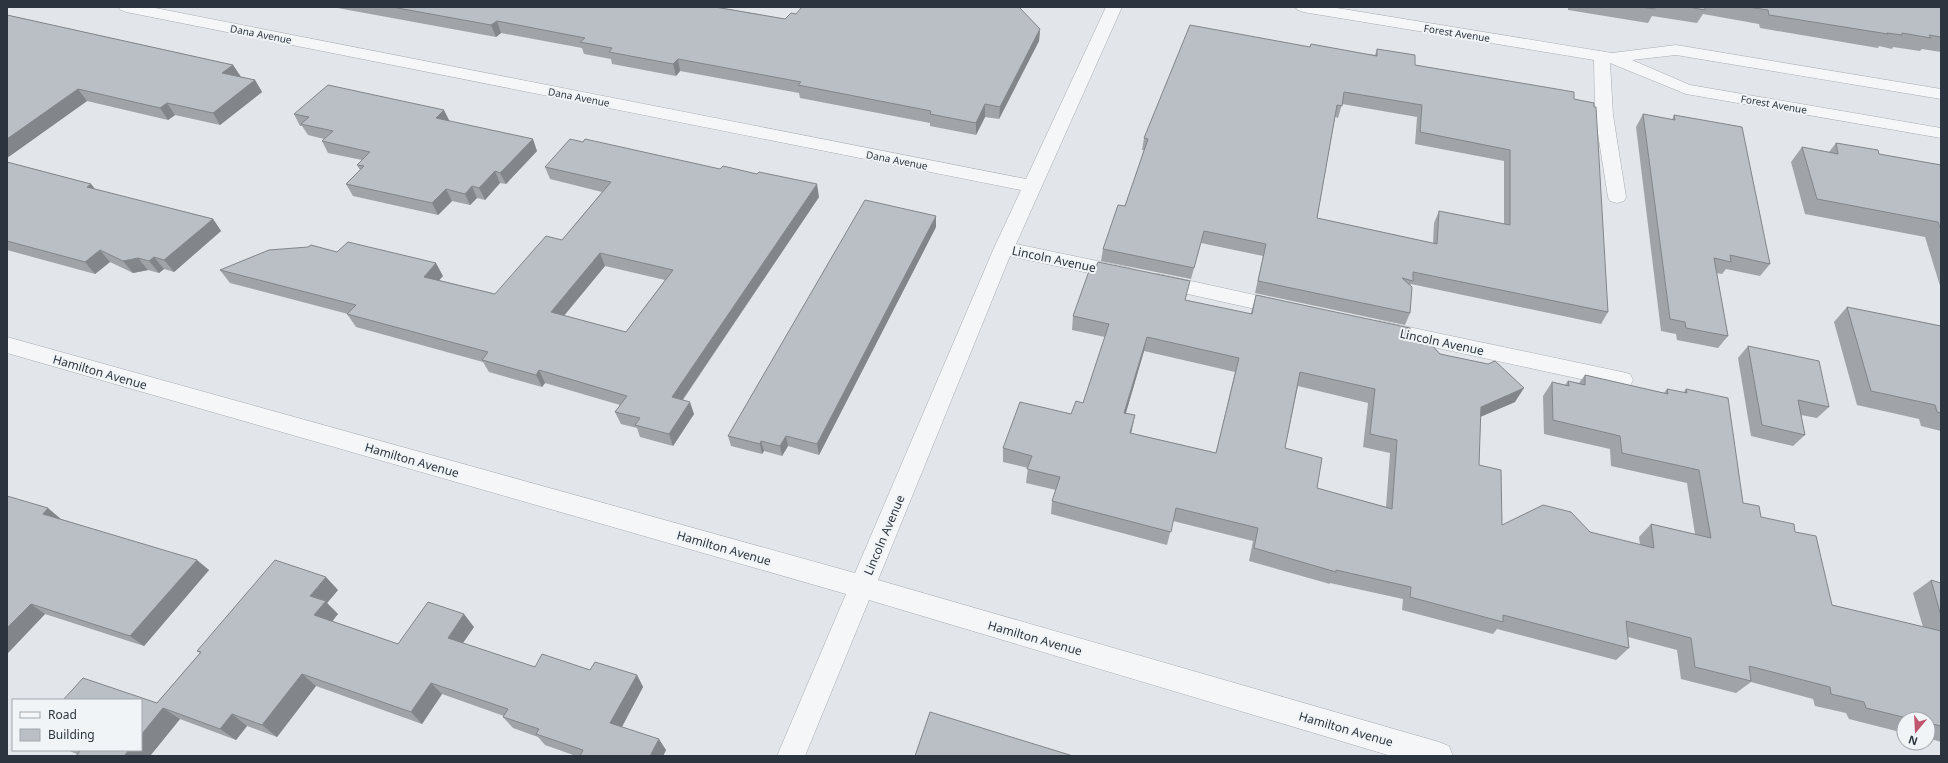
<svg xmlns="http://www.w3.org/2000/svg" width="1948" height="763" viewBox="0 0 1948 763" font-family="'Noto Sans',sans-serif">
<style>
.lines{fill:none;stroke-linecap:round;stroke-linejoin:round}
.minor-casing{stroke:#a8adb3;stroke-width:1}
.minor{fill:#f4f6f7;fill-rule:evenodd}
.wall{fill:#a0a4a9;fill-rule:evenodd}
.shaded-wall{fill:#82868a}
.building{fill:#babfc5;stroke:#82868a;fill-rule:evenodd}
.labels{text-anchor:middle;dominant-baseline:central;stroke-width:4;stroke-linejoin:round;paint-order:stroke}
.far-street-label{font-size:10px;fill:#2c353f;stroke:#f1f4f6}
.street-label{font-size:12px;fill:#2c353f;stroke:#f1f4f6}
</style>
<rect width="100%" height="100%" fill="#e2e5e9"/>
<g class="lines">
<g class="minor-casing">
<g id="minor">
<polygon points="118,7 150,7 1026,179 1106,7 1122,7 1016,244 1126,267 1133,269 1136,274 1133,279 1126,281 1010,256 878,580 1439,742 1449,746 1453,756 1391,756 869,600 805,756 777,756 846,594 7,353 7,337 855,573 994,248 1021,190 126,12 121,10"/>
<polygon points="1295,7 1331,7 1612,53 1676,45 1941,89 1941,99 1676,55 1632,60 1690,85 1941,128 1941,138 1686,94 1610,63 1613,115 1626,197 1624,201 1617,203 1610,201 1608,197 1595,115 1594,60 1303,12 1298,10"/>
<polygon points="1159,274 1282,301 1289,303 1292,308 1289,313 1282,315 1152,286 1149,281 1152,276"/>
<polygon points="1380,321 1622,372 1630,374 1633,380 1630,386 1622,388 1373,334 1369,329 1373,324"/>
</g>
</g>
<use href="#minor" class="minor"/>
</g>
<g class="wall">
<polygon points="332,7 716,7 785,19 796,14 1040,29 1039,41 999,119 985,117 976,135 930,126 930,123 800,98 799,93 680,71 676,76 612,64 611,59 584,54 582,48 501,33 496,37"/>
<polygon points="1568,7 1941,7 1941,52 1922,49 1920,51 1893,47 1892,49 1879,46 1878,48 1760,28 1759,24 1703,14 1697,23 1652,16 1648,23 1568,10"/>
<polygon points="7,15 233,65 241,77 255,80 262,92 220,125 175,115 168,120 87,101 7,158"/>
<path d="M1310,47l65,8 2,-6 38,16 159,34 34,213 -7,12 -190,-40 -1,2v27l-5,12 -150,-32 8,-37 -62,-13 -10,36 -90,-18 2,-12 22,-43 19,-56h-2l2,-12zM1342,104l75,13 -2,27 89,17v63l-65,-13 -5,12 -1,20 -116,-25 18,-101 3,1z"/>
<polygon points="294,114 449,121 537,151 506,184 500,183 485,200 477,198 470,205 452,201 438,215 353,196 346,184 360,170 357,165 362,160 328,153 322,141 324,139 308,135 302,126 300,126"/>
<polygon points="1643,114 1672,120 1674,115 1770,264 1760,276 1726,269 1722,274 1716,273 1728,336 1718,348 1677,340 1676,334 1661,331 1636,127"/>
<polygon points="1836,143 1879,154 1941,165 1941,289 1925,237 1805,214 1791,162 1802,147 1829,152"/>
<polygon points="7,162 91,184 94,189 213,219 221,231 174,272 164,269 159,273 148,270 133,273 110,262 95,274 7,250"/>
<path d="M545,167l274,30 -136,203 11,14 -21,32 -33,-9 -3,-9 -16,-4 -6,-12 5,-7 -75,-22 -3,4 -53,-15 -6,-10 -127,-35 -9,-13h1l-118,-31 -10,-13 117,-18 106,24 -4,4 56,14 67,-54 40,-48 -52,-13zM605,266l60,14 -39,52 -62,-16z"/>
<polygon points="936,227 819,455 788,446 782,456 764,451 762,454 731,446 728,436"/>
<path d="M1256,295l153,45 31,14 75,48 -35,15 -1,48 23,60 88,7 50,13 -1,-8 12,-13 44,10 -8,-51 -76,-17 -1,-17 -66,-15 -1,-38 9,-14 13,3 3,-4 11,2 6,-8 79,18 3,-4 16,4 3,-4 57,114 18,14 34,15 37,73 91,22 -10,-34 18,-13 10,3v159l-13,-4v-19h-24v14l-55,-14 -3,-6 -31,-7 -2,-7 -62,-17 -15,11 -55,-14 -4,-29 -49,-13 1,11 -13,12 -119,-31 -4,5 -91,-24 1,-11 -73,-16v1l-81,-23 4,-20 -80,-20 -6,24 -116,-31 1,-13 4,-11 -30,-7 2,-15 -25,-6v-14l68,-34 12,-11 22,-66 -33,-7 1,-14 178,-3zM1144,351l91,21 -19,81 -85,-20 1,-4 -6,-16zM1298,386l70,17 -5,44 27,6 -4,54 -69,-19 -32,-40z"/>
<polygon points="1847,307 1941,326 1941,431 1921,426 1919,419 1857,405 1834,322"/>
<polygon points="1748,346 1829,407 1817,418 1801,415 1805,435 1793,446 1751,436 1738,358"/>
<polygon points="7,496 61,519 209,570 144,646 45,614 7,654"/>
<polygon points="338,590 327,603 338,614 332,621 398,644 474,627 463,643 535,667 590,670 637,675 643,687 622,727 666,750 663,756 576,756 545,745 538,737 513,728 503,717 504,716 442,694 422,724 316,686 277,737 247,726 236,740 180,719 150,756 76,756 77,754 67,750 141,750 157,703 200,653 197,651"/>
</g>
<g class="shaded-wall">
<polygon points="497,21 501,33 496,37 491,25"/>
<polygon points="1040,29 1039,41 999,119 1000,107"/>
<polygon points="678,59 680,71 676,76 673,64"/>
<polygon points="233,65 241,77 222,73"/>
<polygon points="255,80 262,92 220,125 213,113"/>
<polygon points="78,89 87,101 7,158 7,139"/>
<polygon points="167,103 175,115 168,120 160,108"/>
<polygon points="985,104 985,117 976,135 976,123"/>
<polygon points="444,110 450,122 436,118"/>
<polygon points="533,139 537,151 506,184 500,173"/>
<polygon points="495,171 500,183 485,200 479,188"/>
<polygon points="91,184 101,196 87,187"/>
<polygon points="817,184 819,197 676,409 672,397"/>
<polygon points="472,186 477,198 470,205 465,194"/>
<polygon points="446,189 452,201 438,215 432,203"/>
<polygon points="936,216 936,227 819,455 817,444"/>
<polygon points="213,219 221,231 174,272 164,260"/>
<polygon points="100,250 110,262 95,274 85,262"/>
<polygon points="600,253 605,266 556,325 551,312"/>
<polygon points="154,257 164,269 159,273 149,261"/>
<polygon points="138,258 148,270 133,273 123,261"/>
<polygon points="436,263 443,276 431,289 424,277"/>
<polygon points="1147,337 1144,351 1122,426 1124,413"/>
<polygon points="539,370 545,383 542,387 536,375"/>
<polygon points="1524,388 1515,402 1473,420 1481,407"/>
<polygon points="690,402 694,414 673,446 669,434"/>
<polygon points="1135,415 1132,429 1128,446 1130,433"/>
<polygon points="786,436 788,446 782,456 780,446"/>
<polygon points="761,441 764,451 762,454 760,444"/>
<polygon points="48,508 62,520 43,514"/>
<polygon points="197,560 209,570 144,646 130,636"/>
<polygon points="326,577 338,590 327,603 338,614 327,628 314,615 310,596"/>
<polygon points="31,604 45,614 7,654 7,628"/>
<polygon points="464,614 474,627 458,650 448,638"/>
<polygon points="302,674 316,686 277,737 262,725"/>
<polygon points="637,675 643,687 618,734 610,723"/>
<polygon points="431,683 442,694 422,724 411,712"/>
<polygon points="163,708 180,719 150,756 124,756 129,750 141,750 141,735"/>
<polygon points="232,714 247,726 236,740 220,729"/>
<polygon points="659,739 666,750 663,756 650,756"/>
</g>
<g class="building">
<polygon points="392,7 715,7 785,19 791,13 796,14 802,7 1019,7 1040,29 1000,107 985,104 976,123 930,114 931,111 798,85 801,82 678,59 673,64 609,52 612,48 580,42 585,38 497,21 491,25"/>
<polygon points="1641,7 1655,7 1655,9"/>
<polygon points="1688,7 1705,7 1705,10"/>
<polygon points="1748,7 1941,7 1941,37 1929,35 1931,38 1902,33 1902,35 1887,33 1888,34 1769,15 1768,10"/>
<polygon points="7,15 233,65 222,73 255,80 213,113 167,103 160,108 78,89 7,139"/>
<path d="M1190,25l120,22 1,-3 66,12v-7l38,6v10l159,27v7l20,4v4h2l12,205 -195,-40v9l-11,-3 10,9 -2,26 -152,-32 8,-37 -62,-13 -10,37 -91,-19 15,-44 7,1 23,-67 -4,-1zM1344,92l78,13 -2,27 90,18v75l-71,-14 -2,33 -120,-26 20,-113 5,1z"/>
<polygon points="328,85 444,110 436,118 533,139 500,173 495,171 479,188 472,186 465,194 446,189 432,203 346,184 364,166 357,165 370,152 322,141 333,131 301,124 309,117 294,114"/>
<polygon points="1643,114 1675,120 1674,115 1742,127 1770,264 1730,255 1731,262 1714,258 1728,336 1686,328 1685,322 1670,319"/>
<path d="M570,139l13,3 2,-3 135,30 3,-3 34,8 2,-2 58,12 -145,213 18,5 -21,32 -34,-9 5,-7 -25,-6 12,-16 -88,-26 -3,5 -54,-15 6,-8 -141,-38 9,-9 -136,-35 49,-20 39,-3 3,-2 26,7 11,-10 88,21 -12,14 71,17 51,-58 16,4 49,-58 -66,-15zM600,253l73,17 -47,62 -75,-20z"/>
<polygon points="1836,143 1878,150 1879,154 1941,165 1941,230 1938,222 1817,199 1802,147 1838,154"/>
<polygon points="7,162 91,184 87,187 213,219 164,260 154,257 149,261 138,258 123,261 100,250 85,262 7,241"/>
<polygon points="865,200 936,216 817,444 786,436 780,446 761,441 760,444 728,436"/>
<path d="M1098,262l92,19 -5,19 67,14 4,-19 154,33 -1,12 22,4 9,10 48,10 7,-3 29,27 -43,19 -2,58 22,5 1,55 41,-20 28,7 19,20 64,16 -3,-24 60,14 -12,-68 -77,-17 -2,-17 -67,-16 -1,-38 17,4 -1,-5 17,4v-10l83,19 -1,-5 20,4 -1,-4 42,9 15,105 16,3 2,11 33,7 1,8 21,4 16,69 109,26v95l-13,-3v-4h-17l-45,-11 -2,-6 -33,-8 -1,-7 -81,-21 2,15 -56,-14 -4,-29 -65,-17 3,27 -126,-33v7l-93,-25 1,-10 -75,-17v2l-82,-24 4,-20 -82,-20 -5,24 -119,-31 8,-24 -33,-8 5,-13 -29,-8 17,-46 51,12 5,-13 7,2 26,-79 -36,-8 16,-45 5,1zM1147,337l92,21 -23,95 -86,-20 5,-18 -11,-2zM1300,372l75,17 -5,45 27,6 -5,69 -75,-21 5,-30 -37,-10z"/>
<polygon points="1847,307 1941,326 1941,413 1937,412 1935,405 1871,391"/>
<polygon points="1748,346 1819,361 1829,407 1798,400 1805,435 1762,425"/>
<polygon points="7,496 48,508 43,514 197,560 130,636 31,604 7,628"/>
<polygon points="275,560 326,577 310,596 326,601 314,615 398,644 428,602 464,614 448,638 535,667 542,654 590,670 595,662 637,675 610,723 659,739 650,756 580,756 583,750 536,734 539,729 503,717 508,709 431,683 411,712 302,674 262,725 232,714 220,729 163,708 141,735 141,700 63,700 83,678 157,703 201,652 197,651"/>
<polygon points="1931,580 1941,583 1941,616"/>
<polygon points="930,712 1073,756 915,756"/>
<polygon points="76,750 129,750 124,756 76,756 80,751"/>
</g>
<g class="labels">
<g class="far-street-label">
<text transform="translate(1457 33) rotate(9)">Forest Avenue</text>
<text transform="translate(261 34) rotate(11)">Dana Avenue</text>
<text transform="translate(579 97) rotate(11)">Dana Avenue</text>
<text transform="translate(1774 104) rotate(10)">Forest Avenue</text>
<text transform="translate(897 160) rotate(11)">Dana Avenue</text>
</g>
<g class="street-label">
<text transform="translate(1054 259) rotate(12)">Lincoln Avenue</text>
<text transform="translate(1442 342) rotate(12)">Lincoln Avenue</text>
<text transform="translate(100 372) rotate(16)">Hamilton Avenue</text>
<text transform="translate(412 460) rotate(16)">Hamilton Avenue</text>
<text transform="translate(884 535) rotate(-67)">Lincoln Avenue</text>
<text transform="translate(724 548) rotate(16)">Hamilton Avenue</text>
<text transform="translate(1035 638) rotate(16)">Hamilton Avenue</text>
<text transform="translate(1346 729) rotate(16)">Hamilton Avenue</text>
</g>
</g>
<rect width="1948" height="763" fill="none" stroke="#2c353f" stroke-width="16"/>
<rect x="12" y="699" width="130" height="52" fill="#f1f4f6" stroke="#a2a8ad"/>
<rect x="20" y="712" width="20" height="6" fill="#f4f6f7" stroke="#a2a8ad"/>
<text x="48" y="719" font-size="12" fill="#2c353f">Road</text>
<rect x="20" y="729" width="20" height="12" fill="#babfc5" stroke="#a2a8ad"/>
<text x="48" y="739" font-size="12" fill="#2c353f">Building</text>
<g transform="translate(1916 731) rotate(198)"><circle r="19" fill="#f1f4f6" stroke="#a2a8ad"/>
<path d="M0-3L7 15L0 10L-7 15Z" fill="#c05570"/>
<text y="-6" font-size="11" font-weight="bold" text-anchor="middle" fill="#2c353f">N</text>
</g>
</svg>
